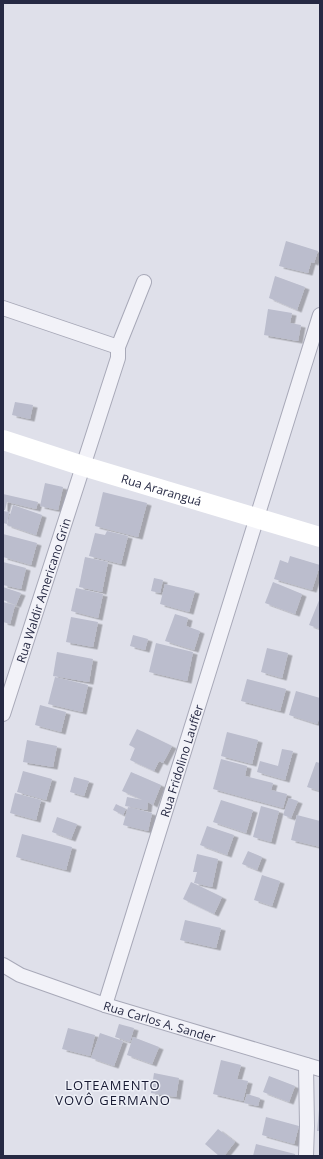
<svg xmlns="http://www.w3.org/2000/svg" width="323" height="1159" viewBox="0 0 323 1159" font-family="'Open Sans',sans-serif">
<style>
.building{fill:#bbbdcd;filter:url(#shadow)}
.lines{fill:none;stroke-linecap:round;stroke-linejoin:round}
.street-casing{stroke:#a8a9b8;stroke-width:16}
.street{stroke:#f2f2f8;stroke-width:14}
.secondary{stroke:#fff;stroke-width:20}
.labels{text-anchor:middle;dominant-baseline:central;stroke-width:3;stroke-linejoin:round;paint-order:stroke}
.street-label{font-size:12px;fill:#262943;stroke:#eef0f7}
.neighbourhood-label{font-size:13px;letter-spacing:1px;fill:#181a33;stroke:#eef0f7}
</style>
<defs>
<filter id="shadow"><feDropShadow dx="4.5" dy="2.5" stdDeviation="0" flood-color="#0004"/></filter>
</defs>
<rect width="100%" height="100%" fill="#dfe0ea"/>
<g class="building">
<polygon points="286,241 318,251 314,263 311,262 308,273 279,266"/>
<polygon points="275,276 305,287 297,310 269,298"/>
<polygon points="268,309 292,313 290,323 301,325 298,341 264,335"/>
<polygon points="15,402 33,405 30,419 12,415"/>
<polygon points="45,483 63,487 58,510 40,506"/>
<polygon points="103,492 147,503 138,537 95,526"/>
<polygon points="3,494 38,502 36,509 7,502 5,510 3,510"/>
<polygon points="13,505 42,515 36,535 7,525"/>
<polygon points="3,511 9,512 7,524 3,523"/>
<polygon points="107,531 128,536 121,564 89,556 95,533 105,535"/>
<polygon points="3,534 37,543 31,565 3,557"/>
<polygon points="290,556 320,565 312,590 274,579 280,560 288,563"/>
<polygon points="85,557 108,562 102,592 79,587"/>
<polygon points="3,562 26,568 21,589 3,585"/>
<polygon points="154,578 163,580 160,593 151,591"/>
<polygon points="273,582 302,594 295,614 265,603"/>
<polygon points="165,584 195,591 189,612 160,604"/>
<polygon points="3,587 21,593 16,605 3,600"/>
<polygon points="76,588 103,594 98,618 71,611"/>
<polygon points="320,598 320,629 309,625"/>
<polygon points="3,602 15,605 10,624 3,622"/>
<polygon points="175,614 188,618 186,626 200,631 194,650 165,641"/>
<polygon points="71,617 98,622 93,647 66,642"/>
<polygon points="133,635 148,639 145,650 130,646"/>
<polygon points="156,643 193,652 187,681 149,672"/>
<polygon points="267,648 288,653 282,678 261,672"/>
<polygon points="57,652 93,659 89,682 53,676"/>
<polygon points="55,677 88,685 82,712 48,704"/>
<polygon points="247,679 286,689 280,711 241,701"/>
<polygon points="296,691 320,698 320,716 317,724 289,715"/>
<polygon points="40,705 66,712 61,732 35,725"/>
<polygon points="137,729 172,746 163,763 159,761 154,771 130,760 135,748 129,745"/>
<polygon points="227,732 258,740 252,764 221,756"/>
<polygon points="27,740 57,746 53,767 23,762"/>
<polygon points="282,749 293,751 285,780 257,772 260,761 278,766"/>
<polygon points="221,759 247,766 245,776 273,783 271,790 287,794 283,808 213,789"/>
<polygon points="316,762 320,763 320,791 307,787"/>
<polygon points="23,771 52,779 46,800 17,792"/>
<polygon points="131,772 161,785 153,805 148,802 147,810 125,806 127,797 143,800 122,791"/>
<polygon points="74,777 89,781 84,796 70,792"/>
<polygon points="15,793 41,800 36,820 10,813"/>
<polygon points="289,798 298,801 291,818 283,815"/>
<polygon points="221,800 253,810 246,833 213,822"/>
<polygon points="116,804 126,809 123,815 113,810"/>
<polygon points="261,806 279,811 271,842 253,837"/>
<polygon points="128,807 152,813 148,831 123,825"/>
<polygon points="297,815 320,821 320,847 291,840"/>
<polygon points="57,817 77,824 71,839 52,832"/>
<polygon points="207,826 234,835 227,855 200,845"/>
<polygon points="22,834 72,847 66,870 16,857"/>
<polygon points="248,851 262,857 257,870 242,864"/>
<polygon points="197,854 218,859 212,887 194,883 197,872 193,872"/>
<polygon points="262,875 280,881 272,906 254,900"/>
<polygon points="191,882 222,897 214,914 183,899"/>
<polygon points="185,920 221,928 216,948 180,940"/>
<polygon points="119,1024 134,1028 130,1042 115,1037"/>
<polygon points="68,1028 95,1035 90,1056 62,1049"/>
<polygon points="100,1033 123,1041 114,1066 91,1058"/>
<polygon points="133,1037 159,1047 152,1064 127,1055"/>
<polygon points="221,1060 241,1065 237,1079 248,1081 243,1101 213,1094"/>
<polygon points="154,1073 179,1078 176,1097 151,1093"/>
<polygon points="269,1076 295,1086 289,1102 263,1092"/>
<polygon points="247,1094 260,1098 258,1106 244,1103"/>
<polygon points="319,1110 320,1110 320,1131 317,1131"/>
<polygon points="266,1117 299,1126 294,1144 262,1135"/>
<polygon points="218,1129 235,1142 224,1156 219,1156 205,1144"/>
<polygon points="256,1144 295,1154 295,1156 253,1156"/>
</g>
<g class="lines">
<g class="street-casing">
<g id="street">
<polyline points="3,308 118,347"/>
<path id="s1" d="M3,714l115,-356v-11l26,-65"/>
<path id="s2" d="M3,965l17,10 85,30 215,64"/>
<path id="s3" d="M105,1005l215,-690"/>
<polyline points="306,1156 307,1126 306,1065"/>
</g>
</g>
<use href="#street" class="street"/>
<path class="secondary" id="s4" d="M3,440l80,26 237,71"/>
</g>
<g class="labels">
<g class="street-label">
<text stroke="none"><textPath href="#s4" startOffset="166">Rua Araranguá</textPath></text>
<text stroke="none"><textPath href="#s1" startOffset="130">Rua Waldir Americano Grin</textPath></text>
<text stroke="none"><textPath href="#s3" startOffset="256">Rua Fridolino Lauffer</textPath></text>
<text stroke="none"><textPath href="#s2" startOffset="167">Rua Carlos A. Sander</textPath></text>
</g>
<g class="neighbourhood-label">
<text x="113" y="1085">LOTEAMENTO<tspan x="113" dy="15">VOVÔ GERMANO</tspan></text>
</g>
</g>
<rect width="323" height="1159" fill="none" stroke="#262943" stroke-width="8"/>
</svg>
